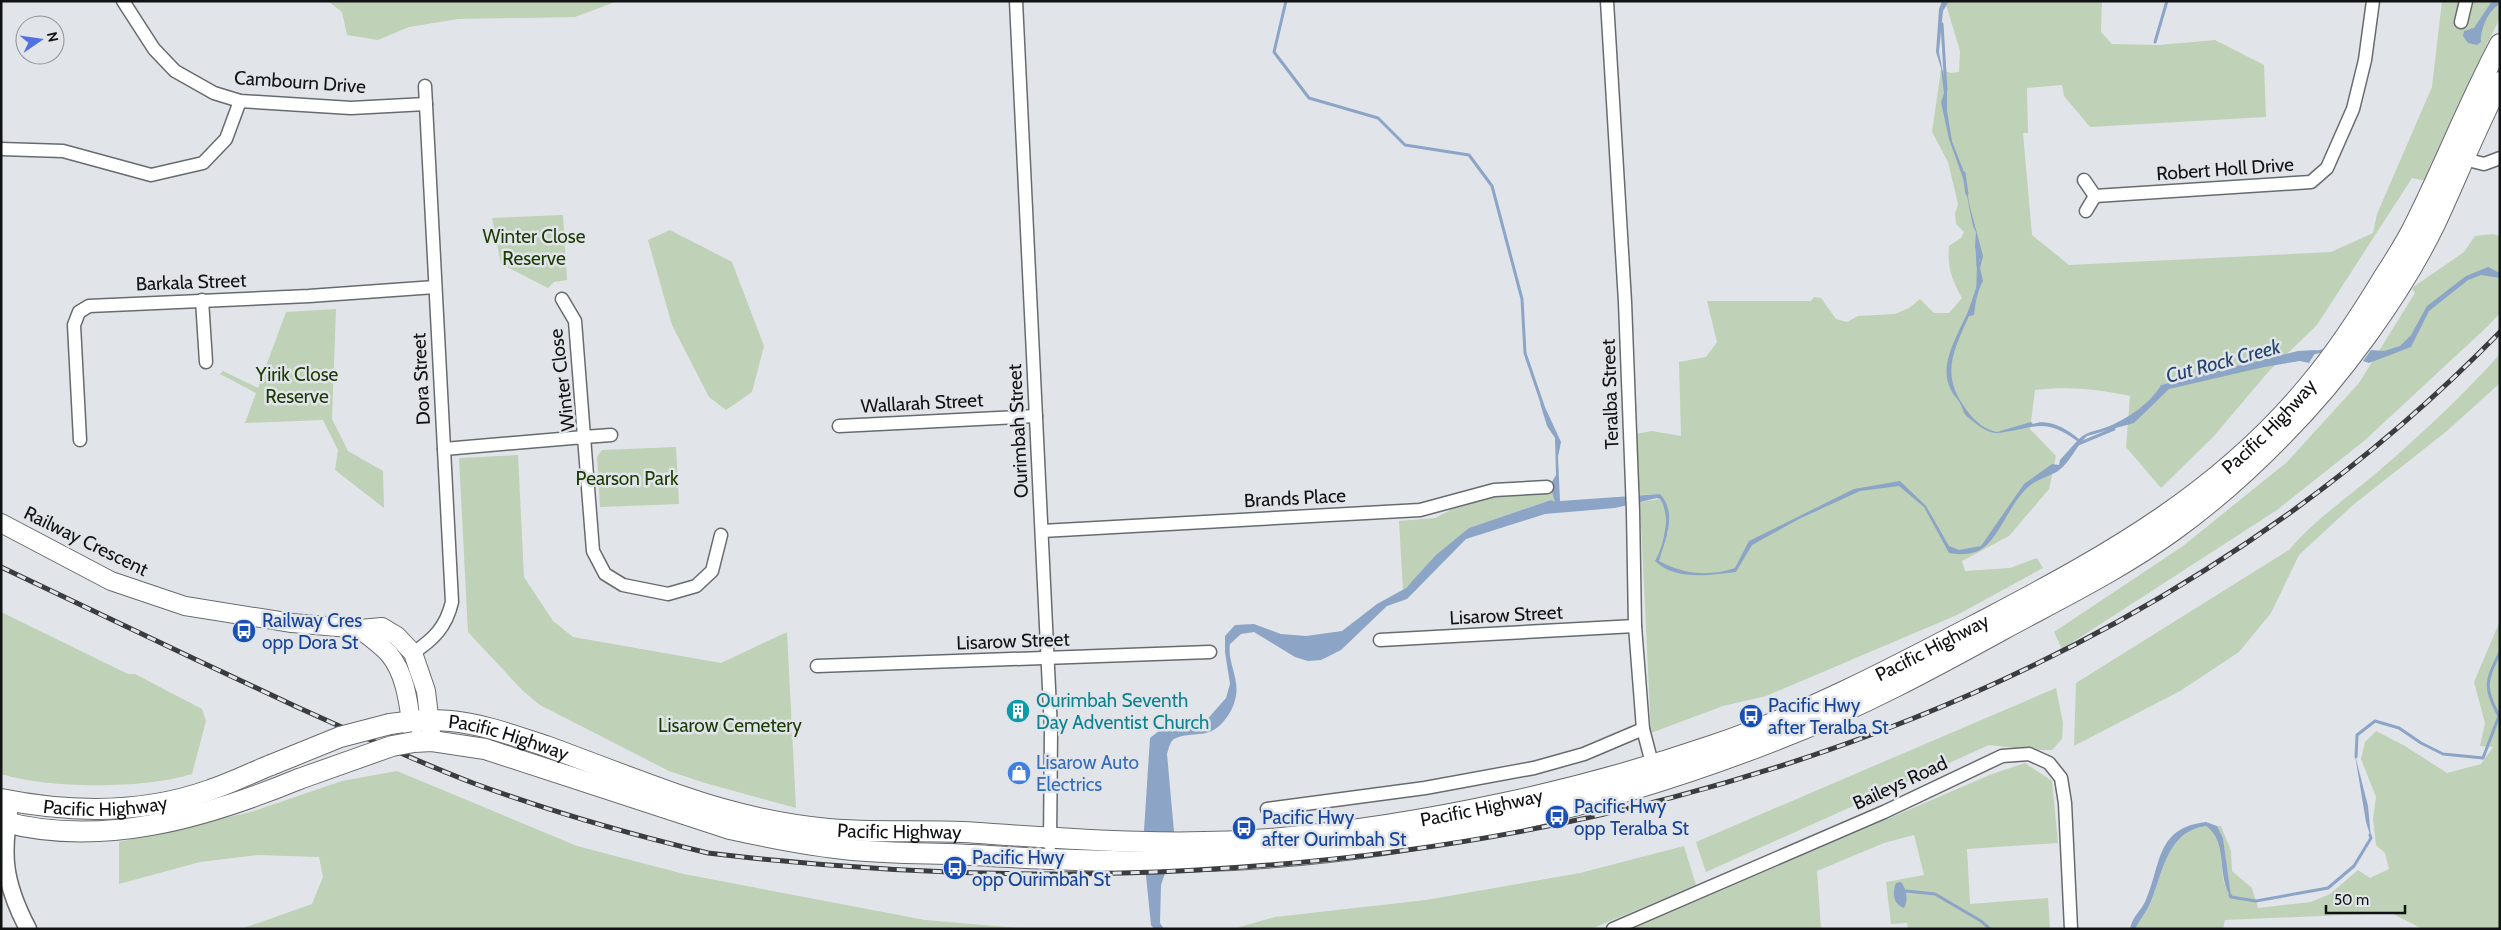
<svg xmlns="http://www.w3.org/2000/svg" width="2501" height="930" viewBox="0 0 2501 930" font-family="Cabin,sans-serif">
<style>
.green{fill:#bfd1b6}
.water{fill:#8ca4c6}
.lines{fill:none;stroke-linecap:round;stroke-linejoin:round}
.stream{stroke:#8ca4c6;stroke-width:3}
.minor-casing{stroke:#686b6e;stroke-width:15}
.tertiary-casing{stroke:#686b6e;stroke-width:19}
.secondary-casing{stroke:#686b6e;stroke-width:20}
.primary-casing{stroke:#686b6e;stroke-width:22}
.minor{stroke:#fff;stroke-width:12}
.tertiary{stroke:#fff;stroke-width:16}
.secondary{stroke:#fff;stroke-width:18}
.primary{stroke:#fff;stroke-width:20}
.rail-casing{stroke:#3a3c3d;stroke-width:5}
.rail{stroke:#e1e5e9;stroke-width:3;stroke-dasharray:9;stroke-linecap:butt}
.primary-bridge-casing{stroke:#686b6e;stroke-width:22;stroke-linecap:butt}
.primary-bridge{stroke:#fff;stroke-width:20}
.labels{text-anchor:middle;dominant-baseline:central;stroke-width:5;stroke-linejoin:round;paint-order:stroke}
.street-label{font-size:19px;fill:#111213;stroke:#e1e5e9}
.park-label{font-size:19px;fill:#1c3a03;stroke:#e1e5e9}
.transit-label{font-size:19px;fill:#164399;stroke:#e1e5e9;text-anchor:start}
.culture-label{font-size:19px;fill:#0d838f;stroke:#e1e5e9;text-anchor:start}
.shop-label{font-size:19px;fill:#366cbe;stroke:#e1e5e9;text-anchor:start}
.water-label{font-size:20px;font-style:italic;fill:#234370;stroke:#e1e5e9}
</style>
<rect width="100%" height="100%" fill="#e1e5e9"/>
<g class="green">
<polygon points="328,1 618,1 575,17 458,19 409,27 378,40 347,35 342,12"/>
<path d="M1945,1h157l-1,31 11,12 47,1 56,-5 49,25 2,52 -176,10 -26,-31 -2,-11 -35,3 1,45h-5l9,102 37,30 262,-13 42,-19 4,-19 55,-127 10,-86h58v17l-14,28 -59,135 -15,-3 -95,147 -48,46 -55,65 -53,52 -35,-41 4,-51c-32,-7 -62,-10 -95,-6l-5,39 26,27 -7,33 -40,47 -47,25 3,10 45,-3 27,-10 6,10 -86,47 -191,81 -43,10 -72,27 -11,-231 20,-3 5,9v25h3v-26l-8,-13 -22,1 -3,-61 17,-3 29,5 -2,-74 27,-5 11,-15 -10,-41h104l3,-4 7,1 15,21 11,3 11,-6 37,-2 14,-6 11,-9 14,14h15l13,-15c-10,-18 -15,-31 -13,-52l12,-8 3,-6 -8,-8 -1,-10 3,-10 -10,-42 -16,-30 9,-62 10,3 8,-1 1,-21z"/>
<polygon points="563,215 567,280 554,282 548,288 501,264 492,218"/>
<polygon points="670,230 732,262 764,346 752,392 726,410 709,397 672,325 648,240"/>
<polygon points="2493,234 2500,236 2500,313 2488,326 2364,441 2277,510 2062,649 2054,632 2183,546 2287,462 2359,383 2415,293 2412,288 2464,252 2475,236"/>
<polygon points="336,309 332,419 348,451 383,471 384,508 335,470 338,450 323,420 245,423 256,393 220,374 223,371 258,388 286,312"/>
<path d="M2500,354v29l-53,48 -94,74 -54,50 -28,58 -32,39 -59,39 -106,55 2,-63 213,-133c26,-31 61,-54 92,-81 42,-36 82,-74 119,-115z"/>
<polygon points="676,447 679,504 600,507 597,457 602,450"/>
<polygon points="518,455 524,577 553,621 573,637 721,663 787,632 796,808 705,783 669,771 540,705 523,691 468,632 459,458"/>
<polygon points="1557,489 1557,504 1551,500 1469,528 1403,590 1399,521 1435,518 1466,502 1496,495"/>
<path d="M1,612l127,62h7l67,35 4,12 -14,53c-48,15 -142,15 -191,0z"/>
<path d="M2500,621v308h-77l-32,-16 -166,7 -2,9h-88c4,-8 10,-15 14,-23 14,-31 16,-73 57,-80 15,11 16,34 17,51 0,6 5,13 7,19l-7,-58 -6,-12h4l10,25 1,20 20,17 6,20 53,-6 19,-8 28,-24 12,8 19,-9 -4,-16 -9,-8 -3,-26 3,-22 -15,-38 4,-17 11,-11 29,15 42,27 34,-9 12,-17 -13,-1 5,-23 -11,-41z"/>
<polygon points="2056,688 2063,723 2062,739 2052,750 2031,750 1989,745 1706,872 1696,842"/>
<polygon points="2025,763 2052,781 2058,843 1967,849 1970,904 2048,898 2050,929 1908,929 1907,923 1891,924 1886,882 1924,875 1914,835 1884,843 1817,871 1821,929 1632,929 1992,774"/>
<polygon points="397,771 577,846 684,874 925,920 1030,929 241,929 312,904 323,877 319,857 258,855 200,862 119,884 119,842 251,812 342,781"/>
<polygon points="1684,846 1696,885 1591,929 1233,929 1275,917 1426,900 1580,873"/>
</g>
<g class="water">
<path d="M1942,1h7l-6,10 -4,41 8,41v18l5,30 13,34 4,28 14,53 -3,12 3,13c-5,8 -8,23 -9,34l-5,1c-17,38 -29,60 -1,96 7,9 17,18 29,20l34,-10 2,2c16,-6 34,5 46,15 8,-8 18,-8 28,-12 20,-8 43,-23 54,-42l137,-34 19,-1 -8,13 -9,-2 -36,6 -95,22 -35,34 -47,13c-11,10 -17,27 -29,35 -10,6 -24,9 -33,19 -15,15 -27,48 -42,58 -9,7 -24,7 -34,5l-25,-46 -25,-21 -39,5 -61,28 -47,26 -16,27c-25,3 -61,9 -81,-11 9,-15 16,-47 5,-62l-3,-1 -42,10 -70,6 -79,25 -59,60 -20,7 -46,44 -20,10 -13,1 -13,-4 -41,-25 -13,2 -11,10c-3,19 11,36 5,56 -3,13 -15,30 -29,33 -9,2 -21,1 -30,5 -6,2 -7,10 -9,16l8,89 -14,42 -1,38 4,6h-10l-3,-4 -8,-79 7,-108 10,-8 44,-7 22,-25 4,-14 -5,-32v-16l10,-11 19,-1 27,10 25,2 36,-5 35,-27 29,-16 30,-33 33,-27 82,-28 4,2 -5,-17 6,-10 -1,-37 -8,-12 -7,-23 4,2 17,37 -3,15 2,44 100,-7c18,19 5,46 -1,67 23,13 50,16 76,7l14,-27 105,-52 46,-8 26,25 23,40 10,4 22,-4 43,-62 28,-20 7,1 1,-5 17,-19c-34,-25 -42,-12 -79,-8 -10,1 -22,-9 -29,-15 -7,-5 -5,-8 -9,-15 -3,-5 -7,-8 -9,-13 -15,-28 12,-61 20,-87l5,-4 1,-36 3,-2 -5,-14 1,-15 -3,-6 -9,-45 -15,-42 -8,-37 3,-9 -3,-25 -5,-16 3,-43z"/>
<path d="M2492,1h8v3c-12,6 -20,26 -19,38l-4,3 -9,-2 -5,-7 1,-5 10,-3z"/>
<polygon points="2488,267 2500,273 2500,278 2481,275 2468,280 2429,311 2411,347 2369,363 2363,361 2371,350 2384,351 2400,346 2411,335 2427,306 2466,276"/>
<polygon points="2355,755 2368,806 2371,838 2366,822"/>
<path d="M2206,822l11,4 6,12 8,59c-15,-21 -2,-54 -25,-71 -41,6 -43,50 -57,80 -4,8 -10,15 -14,23h-5c2,-12 10,-17 15,-27 17,-38 10,-74 61,-80z"/>
<path d="M1901,882c5,6 8,18 3,26 -11,-4 -12,-15 -8,-25z"/>
</g>
<g class="lines">
<g class="stream">
<polyline points="1286,1 1274,52 1309,98 1378,118 1405,145 1469,155 1492,186 1522,299 1525,353 1543,406"/>
<polyline points="1942,24 1946,90"/>
<polyline points="2155,42 2167,1"/>
<polyline points="1964,173 1967,194"/>
<polyline points="1977,247 1978,266"/>
<polyline points="1972,305 1978,287"/>
<polyline points="2313,353 2326,350"/>
<polyline points="2078,444 2114,429"/>
<path d="M2356,757l1,-22 18,-14 24,7 22,15 22,11 40,4 16,-42c-16,-29 -13,-35 1,-64"/>
<polyline points="1906,891 1935,894 1981,921 1990,929"/>
<polyline points="2230,895 2231,897 2256,901 2328,888 2354,866 2371,838 2370,835"/>
</g>
<g class="minor-casing">
<g id="minor">
<polyline points="123,1 154,49 175,71 214,93 240,101 351,108 426,104"/>
<polyline points="1016,1 1051,730 1050,845"/>
<polyline points="1607,1 1625,302 1633,511 1635,626 1643,729 1654,771"/>
<polyline points="2461,22 2466,1"/>
<polyline points="1,149 63,151 151,175 203,163 226,139 240,101"/>
<polyline points="2464,159 2484,164 2500,158"/>
<polyline points="2084,180 2095,196 2086,211"/>
<polyline points="2095,196 2311,182 2327,168 2353,109 2365,60 2373,1"/>
<polyline points="562,299 575,321 584,437 611,435"/>
<polyline points="202,300 206,362"/>
<polyline points="839,426 1036,416"/>
<polyline points="80,440 74,325 79,312 89,306 309,296 435,287"/>
<polyline points="444,449 584,437 593,551 605,574 623,585 668,594 696,586 712,571 721,535"/>
<polyline points="1042,531 1420,510 1494,490 1547,487"/>
<polyline points="1380,640 1635,626"/>
<path d="M413,653c21,-14 33,-26 39,-51l-27,-516"/>
<polyline points="817,666 1210,652"/>
<polyline points="1267,809 1425,788 1534,768 1584,754 1643,729"/>
<polyline points="1613,929 1884,812 2002,756 2029,754 2049,763 2061,778 2065,803 2071,929"/>
</g>
</g>
<g class="tertiary-casing">
<path id="tertiary" d="M11,801c-10,53 -8,80 17,128"/>
</g>
<g class="secondary-casing">
<g id="secondary">
<polyline points="1,523 111,581 185,606 292,623 360,629 382,627 397,636 413,653 426,691 431,733"/>
<path d="M360,629c9,8 21,16 29,25 18,21 20,55 24,81"/>
</g>
</g>
<g class="primary-casing">
<g id="primary">
<path id="s1" d="M390,724c20,-3 40,-5 61,-3 32,3 64,15 95,25 46,17 92,35 138,51 46,16 95,27 144,32 45,4 90,1 135,3 106,7 213,16 319,6 141,-13 298,-47 432,-93 97,-33 188,-82 278,-129 120,-63 228,-124 316,-230 29,-34 54,-73 77,-111 11,-17 22,-34 31,-53 29,-58 53,-120 84,-178"/>
<path d="M414,742l18,-1 53,8 245,80c41,9 81,17 123,21 45,4 91,3 136,6 72,4 146,7 219,5 197,-7 395,-52 578,-125 75,-29 145,-67 216,-106 57,-31 117,-60 171,-99 39,-28 76,-61 110,-96 56,-56 117,-139 152,-211 22,-47 41,-96 65,-142"/>
<path id="s2" d="M1,799c70,14 142,15 209,-9 21,-7 41,-17 61,-25"/>
<path d="M1,821c100,28 206,-4 298,-42"/>
</g>
</g>
<use href="#minor" class="minor"/>
<use href="#tertiary" class="tertiary"/>
<use href="#secondary" class="secondary"/>
<use href="#primary" class="primary"/>
<g class="rail-casing">
<path id="rail" d="M1,567c99,47 197,94 296,140 58,26 116,53 176,76 76,28 155,51 235,70 639,77 1333,-51 1792,-521"/>
</g>
<use href="#rail" class="rail"/>
<g class="primary-bridge-casing">
<g id="primary-bridge">
<polyline points="271,765 340,737 390,724"/>
<polyline points="299,779 392,746 414,742"/>
</g>
</g>
<use href="#primary-bridge" class="primary-bridge"/>
</g>
<defs>
<g id="bus-disc" transform="scale(1.25)"><circle r="9.5" fill="#1a4fb4" stroke="#e1e5e9"/><path d="M-5-6H5V4H4V6H2V4H-2V6H-4V4H-5ZM-3.5-4V0h7V-4ZM-3.5 1.2v1.5H-2V1.2ZM2 1.2v1.5H3.5V1.2Z" fill="#fff"/></g>
<g id="building-disc" transform="scale(1.25)"><circle r="9.5" fill="#0f9aa8" stroke="#e1e5e9"/><path d="M-4-6H4V6H1V3H-1V6H-4ZM-2.5-4.3h1.7v1.8h-1.7ZM.8-4.3h1.7v1.8H.8ZM-2.5-1h1.7V.8h-1.7ZM.8-1h1.7V.8H.8Z" fill="#fff"/></g>
<g id="shop-disc" transform="scale(1.25)"><circle r="9.5" fill="#3f7fe0" stroke="#e1e5e9"/><path d="M-5-2.5h2.3a2.7 3.5 0 0 1 5.4 0H5L5.5 6h-11ZM-1.5-2.5h3a1.5 2.3 0 0 0-3 0Z" fill="#fff"/></g>
</defs>
<g fill-rule="evenodd">
<use href="#bus-disc" x="244" y="631"/>
<use href="#building-disc" x="1018" y="711"/>
<use href="#bus-disc" x="1751" y="716"/>
<use href="#shop-disc" x="1019" y="773"/>
<use href="#bus-disc" x="1557" y="817"/>
<use href="#bus-disc" x="1244" y="828"/>
<use href="#bus-disc" x="955" y="868"/>
</g>
<g class="labels">
<g class="street-label">
<text transform="translate(300 82) rotate(4)">Cambourn Drive</text>
<text transform="translate(2225 169) rotate(-4)">Robert Holl Drive</text>
<text transform="translate(191 282) rotate(-2)">Barkala Street</text>
<text transform="translate(421 379) rotate(-93)">Dora Street</text>
<text transform="translate(562 380) rotate(-97)">Winter Close</text>
<text transform="translate(1610 394) rotate(-92)">Teralba Street</text>
<text transform="translate(922 403) rotate(-3)">Wallarah Street</text>
<text stroke="none"><textPath href="#s1" startOffset="1996">Pacific Highway</textPath></text>
<text transform="translate(1018 431) rotate(-93)">Ourimbah Street</text>
<text transform="translate(1295 498) rotate(-3)">Brands Place</text>
<text transform="translate(86 541) rotate(26)">Railway Crescent</text>
<text transform="translate(1506 615) rotate(-3)">Lisarow Street</text>
<text transform="translate(1013 641) rotate(-2)">Lisarow Street</text>
<text stroke="none"><textPath href="#s1" startOffset="1591">Pacific Highway</textPath></text>
<text stroke="none"><textPath href="#s1" startOffset="121">Pacific Highway</textPath></text>
<text transform="translate(1900 783) rotate(-25)">Baileys Road</text>
<text stroke="none"><textPath href="#s2" startOffset="105">Pacific Highway</textPath></text>
<text stroke="none"><textPath href="#s1" startOffset="1111">Pacific Highway</textPath></text>
<text stroke="none"><textPath href="#s1" startOffset="526">Pacific Highway</textPath></text>
</g>
<g class="park-label">
<text x="534" y="236">Winter Close<tspan x="534" dy="22">Reserve</tspan></text>
<text x="297" y="374">Yirik Close<tspan x="297" dy="22">Reserve</tspan></text>
<text x="627" y="478">Pearson Park</text>
<text x="730" y="725">Lisarow Cemetery</text>
</g>
<g class="transit-label">
<text x="262" y="620">Railway Cres<tspan x="262" dy="22">opp Dora St</tspan></text>
<text x="1768" y="705">Pacific Hwy<tspan x="1768" dy="22">after Teralba St</tspan></text>
<text x="1574" y="806">Pacific Hwy<tspan x="1574" dy="22">opp Teralba St</tspan></text>
<text x="1262" y="817">Pacific Hwy<tspan x="1262" dy="22">after Ourimbah St</tspan></text>
<text x="972" y="857">Pacific Hwy<tspan x="972" dy="22">opp Ourimbah St</tspan></text>
</g>
<g class="culture-label">
<text x="1036" y="700">Ourimbah Seventh<tspan x="1036" dy="22">Day Adventist Church</tspan></text>
</g>
<g class="shop-label">
<text x="1036" y="762">Lisarow Auto<tspan x="1036" dy="22">Electrics</tspan></text>
</g>
<g class="water-label">
<text transform="translate(2223 361) rotate(-15)">Cut Rock Creek</text>
</g>
</g>
<rect width="2501" height="930" fill="none" stroke="#111213" stroke-width="5"/>
<g transform="translate(40 40) rotate(77)"><circle r="24" fill="#e1e5e9" stroke="#8e9193"/>
<path d="M0-4L9 19L0 12L-9 19Z" fill="#5270e5"/>
<text y="-8" font-size="14" font-weight="bold" text-anchor="middle" fill="#111213">N</text>
</g>
<path d="M2326 905v8h79v-8" fill="none" stroke="#111213" stroke-width="2.5"/>
<text x="2334" y="905" font-size="15" fill="#111213" stroke="#e1e5e9" stroke-width="4" paint-order="stroke">50 m</text>
</svg>
